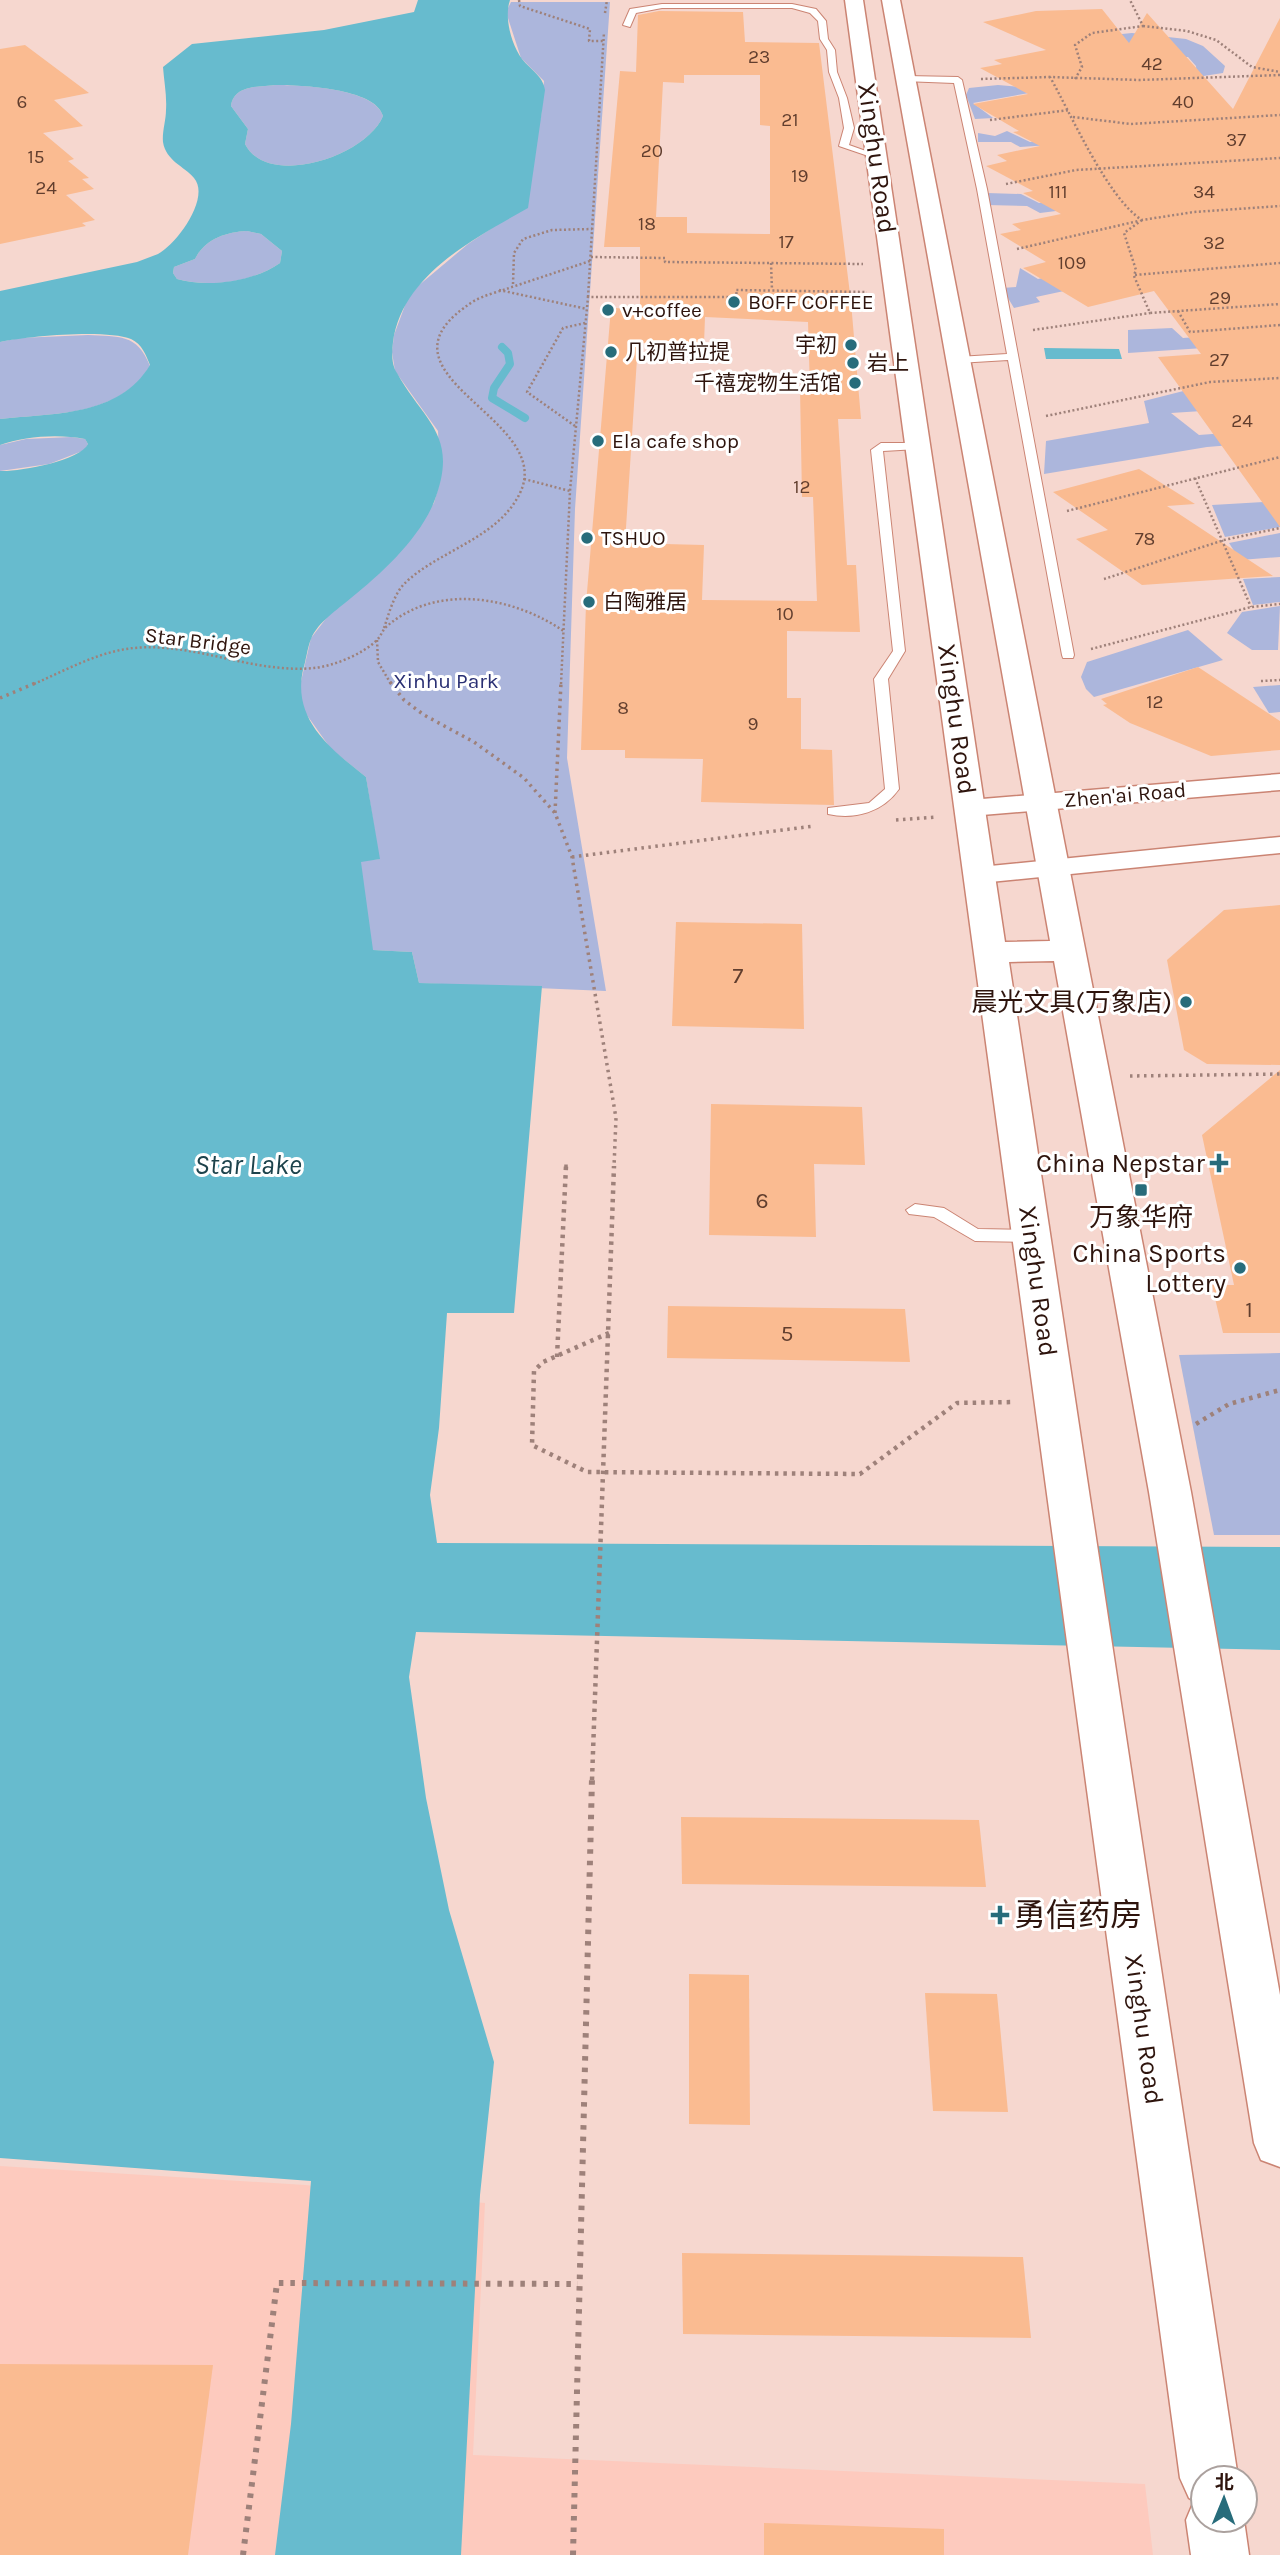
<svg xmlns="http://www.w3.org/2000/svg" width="1280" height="2555" viewBox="0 0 1280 2555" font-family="Karla,'Noto Sans SC',sans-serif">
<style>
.built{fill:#fdcabe}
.green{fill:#acb6dc}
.water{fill:#67bbce;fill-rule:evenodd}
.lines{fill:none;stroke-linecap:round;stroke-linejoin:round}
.stream{stroke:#67bbce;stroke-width:8}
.building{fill:#fabb91;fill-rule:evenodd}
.service-casing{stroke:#cb8473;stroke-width:2}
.minor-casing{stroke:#cb8473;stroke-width:3}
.tertiary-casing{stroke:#cb8473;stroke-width:3}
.path-far3{stroke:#9e817a;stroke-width:2.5;stroke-dasharray:2 2.5;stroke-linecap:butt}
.path-far2{stroke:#9e817a;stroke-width:3.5;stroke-dasharray:2.5 4.5;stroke-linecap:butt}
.path-far1{stroke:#9e817a;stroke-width:4.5;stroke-dasharray:3.5 5;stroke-linecap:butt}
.path{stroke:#9e817a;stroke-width:6;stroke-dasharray:4.5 7;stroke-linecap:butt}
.service{fill:#fff;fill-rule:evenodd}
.minor{fill:#fff;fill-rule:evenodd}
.tertiary{fill:#fff;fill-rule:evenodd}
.poi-dot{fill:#276c7b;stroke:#fff;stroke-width:2.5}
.labels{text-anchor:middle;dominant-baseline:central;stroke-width:6;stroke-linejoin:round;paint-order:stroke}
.far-number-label{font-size:19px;fill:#613e2e}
.far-poi-label{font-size:21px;fill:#2e140d;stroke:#fff;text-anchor:start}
.far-street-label{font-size:21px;fill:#2e140d;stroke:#fff}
.far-park-label{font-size:21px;fill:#292f73;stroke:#fff}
.number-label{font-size:23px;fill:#613e2e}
.street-label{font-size:26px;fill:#2e140d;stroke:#fff}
.poi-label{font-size:26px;fill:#2e140d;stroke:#fff;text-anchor:end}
.water-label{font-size:28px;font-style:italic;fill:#1d434c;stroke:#fff}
.near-poi-label{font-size:32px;fill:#2e140d;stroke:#fff;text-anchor:start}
</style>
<rect width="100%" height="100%" fill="#f6d7cf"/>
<polygon class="built" points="0,2166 305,2185 485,2203 473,2455 1145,2484 1153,2555 0,2555"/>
<g class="green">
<polygon points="511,2 610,2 575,509 567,758 606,991 419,983 412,952 372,950 360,861 379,859 366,777 331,749 304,711 299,690 311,638 328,616 395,557 434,503 440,481 438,431 395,371 392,352 394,335 407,300 418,286 468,244 492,228 541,117 544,81 521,58 506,12"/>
<polygon points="1132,33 1186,39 1203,46 1225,66 1223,73 1197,77 1196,66 1188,57 1087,61 1112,35"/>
<path d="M276,85c24,0 99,3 107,31 -16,40 -115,73 -138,28l3,-15 -17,-23c3,-21 27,-19 45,-21z"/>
<polygon points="998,85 1033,88 1029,93 973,103 993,118 975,119 966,95 969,88"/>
<polygon points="1007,131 1030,142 1069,133 1080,143 1020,147 1011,142 978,142 978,133 995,136"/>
<polygon points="1100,189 1064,210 1040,213 1027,206 987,205 987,193 1021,194 1039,203"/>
<path d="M247,231l14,3 21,17 -2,12c-27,19 -71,25 -103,16l-4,-6 1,-6 21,-8c10,-20 31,-27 52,-28z"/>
<polygon points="1123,259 1064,291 1036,297 1040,302 1014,308 1002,288 1016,287 1020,268 1038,279"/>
<polygon points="1172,328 1183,338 1280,331 1280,343 1128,353 1128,330"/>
<path d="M88,335c31,2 49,-2 62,31 -31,51 -97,47 -150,53v-77l19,-4z"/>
<polygon points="1211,384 1280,406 1171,413 1199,435 1280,429 1280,441 1207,447 1044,474 1046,441 1149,423 1144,401"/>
<polygon points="71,437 85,439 88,444 85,450 49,464 0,471 0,445 26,439"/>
<polygon points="1280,501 1280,527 1225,537 1212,505"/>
<polygon points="1280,533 1280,557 1240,560 1229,543"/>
<polygon points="1280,577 1280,602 1253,605 1243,579"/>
<polygon points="1280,606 1278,650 1252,650 1227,633 1242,612"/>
<polygon points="1188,630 1223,660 1094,697 1086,689 1081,677 1087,662"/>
<polygon points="1280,685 1280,712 1269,713 1253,687"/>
<polygon points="1280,1353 1280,1535 1214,1535 1179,1355"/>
</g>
<g class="water">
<path d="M418,0h92c-6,17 1,44 12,59 9,11 21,17 23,31l-17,118c-53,30 -126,67 -135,134 -1,10 -2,22 4,31 27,49 63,62 37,129 -15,37 -52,71 -83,96 -14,12 -33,24 -40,41 -4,10 -5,22 -8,31 -11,50 28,79 63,107l14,82 -19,3 12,88 39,2 7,31 123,3 -28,327h-67l-8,115 -9,67 7,48 843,4v103l-864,-18 -7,45 17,121 23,112 45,152 -14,133 -19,360h-186l16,-131 20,-243 -311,-23v-1687c18,1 80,-10 88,-27l-3,-5c-26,-5 -60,-3 -85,6v-26c53,-6 119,-2 150,-54 -4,-10 -8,-21 -19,-26 -25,-10 -103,-3 -131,3v-51l137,-29c7,-3 14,-5 21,-8 18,-9 53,-56 36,-76 -10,-12 -28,-17 -31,-36 -1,-10 3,-22 3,-32 1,-14 -2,-29 -3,-43l29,-23 132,-14 90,-18zM276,85c23,0 100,3 107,31 -16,40 -115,73 -138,28l3,-15 -17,-23c3,-21 27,-19 45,-21zM247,231l14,3 21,17 -2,12c-27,19 -72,25 -103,16l-4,-6 1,-6 21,-8c10,-20 31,-27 52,-28z"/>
<polygon points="1044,348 1119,349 1122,359 1046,359"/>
</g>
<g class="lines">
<polyline class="stream" points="502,347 508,353 510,364 494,388 492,398 525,418"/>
</g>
<g class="building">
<polygon points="1102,9 1129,43 1147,13 1233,109 1280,18 1280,527 1158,357 1201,354 1154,291 1088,307 1023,268 1046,262 1000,234 1021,230 1012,224 1061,214 1023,193 1033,191 986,166 1007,161 997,155 1040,146 1013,132 1019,131 973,104 1028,94 980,68 1002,64 994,60 1046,50 983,22 1036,11"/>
<path d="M659,11l84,1 2,30 74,1 32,259 10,117h-23l9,146h9l4,67 -73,-1v67h14v51l31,1 2,55 -133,-3 2,-43 -78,-1v-8h-44l5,-146 25,-296 29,1v-62h-36l16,-176 16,1 2,-57zM684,75h76v50l10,1v108l-83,-1v-16h-31l7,-135 21,1zM705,317l103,5 2,68 -10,-1 2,108h11l4,104 -115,-1 2,-55 -79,-2 13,-200 66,1z"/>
<polygon points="25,45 89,93 54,100 83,126 43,133 74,159 68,161 89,178 82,179 94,189 66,195 95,220 82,223 86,226 0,244 0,49"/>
<polygon points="1139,469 1195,504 1167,506 1273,576 1142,585 1076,539 1108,530 1053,492"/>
<polygon points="1198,667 1280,721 1280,750 1211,756 1130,723 1103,705 1107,704 1101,699"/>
<polygon points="1280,905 1280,1065 1207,1064 1184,1050 1167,960 1224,910"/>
<polygon points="676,922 802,924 804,1029 672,1026"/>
<polygon points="1280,1070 1280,1333 1223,1333 1212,1285 1234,1285 1202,1135"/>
<polygon points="711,1104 862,1107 865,1165 814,1164 816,1237 709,1235"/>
<polygon points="668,1306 905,1309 910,1362 667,1358"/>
<polygon points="681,1817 979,1820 986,1887 682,1884"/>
<polygon points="689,1974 749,1975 750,2125 689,2124"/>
<polygon points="925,1993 997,1994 1008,2112 933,2111"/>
<polygon points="682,2253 1023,2257 1031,2338 683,2334"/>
<polygon points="0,2364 213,2365 188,2555 0,2555"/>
<polygon points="764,2523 944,2529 944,2555 764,2555"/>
</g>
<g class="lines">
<g class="service-casing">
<g id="service">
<polygon points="662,4 792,4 816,9 826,21 828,39 835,50 837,72 847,98 854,128 849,145 880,156 880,160 839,146 844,128 839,98 829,72 827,50 820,39 818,21 810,13 792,8 662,8 636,13 630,27 623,25 630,9"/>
<polygon points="906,76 958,77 962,80 987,189 1074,655 1073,658 1063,658 1062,655 1008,360 958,363 953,360 958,357 1007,354 977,189 954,83 903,81"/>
<path d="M881,443h37l6,3 -6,3 -35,2 22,200 -17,28 11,110c-16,23 -44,31 -71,25v-6l41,-5 16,-14 -11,-110 19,-28 -22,-201z"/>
<polygon points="915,1204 944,1208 978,1229 1031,1230 1040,1236 1031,1242 975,1241 934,1217 909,1214 906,1210"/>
</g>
</g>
<g class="minor-casing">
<g id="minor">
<polygon points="1280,774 1280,790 970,816 961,814 957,808 961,802 970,800"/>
<polygon points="1280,837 1280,853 980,883 970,881 966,875 970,869 980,867"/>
</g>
</g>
<g class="tertiary-casing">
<polygon id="tertiary" points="845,0 863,0 1005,942 1050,941 882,0 900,0 1191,1492 1280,1995 1280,2167 1261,2160 1254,2143 1149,1492 1054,961 1009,962 1238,2478 1203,2478 1203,2520 1244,2520 1249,2555 1191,2555 1186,2520 1194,2501 1189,2498 1180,2478"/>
</g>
<g class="path-far3">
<polyline points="519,0 520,6 590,29 589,41 604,41"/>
<polyline points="605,13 607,0"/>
<polyline points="1143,26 1187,31 1216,40 1252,67 1280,72"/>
<path d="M1280,75l-141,5 -89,-3c21,37 58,122 92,143l52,-8 86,-6"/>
<polyline points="981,79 1050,77"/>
<polyline points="1075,79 1082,67 1075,45 1092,33 1143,26 1130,0"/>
<polyline points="1073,117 1131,124 1280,115"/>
<polyline points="990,120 1069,110"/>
<polyline points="1006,184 1076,170 1280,158"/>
<polyline points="1142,220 1124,233 1136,270 1134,275 1280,263"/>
<polyline points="1017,249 1138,221"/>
<polyline points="591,257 665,258 665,262 863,264"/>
<polyline points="771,263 772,290"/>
<polyline points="1134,276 1150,313 1280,304"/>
<polyline points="513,284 514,253 523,239 552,230 592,229"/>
<polyline points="499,290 587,309"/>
<polyline points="588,297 604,32"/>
<polyline points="1178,311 1190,332 1280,325"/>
<polyline points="1033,330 1150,313"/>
<polyline points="1046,416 1210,382 1280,378"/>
<polyline points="575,426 527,392 563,328 585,323"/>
<polyline points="1195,478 1251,607"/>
<polyline points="524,479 570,491"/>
<polyline points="1067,511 1280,457"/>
<polyline points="1104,579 1224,540 1280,528"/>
<path d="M384,628c5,-14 9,-32 20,-44 33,-33 94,-45 116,-91 37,-76 -162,-119 -46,-192 10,-6 24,-9 35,-13 27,-9 54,-18 81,-27"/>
<polyline points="377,640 378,662 391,684"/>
<polyline points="1091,649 1251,607 1280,604"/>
<polyline points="1261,681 1280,680"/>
<path d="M34,684c32,-14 66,-33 100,-36 61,-6 119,26 180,20 20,-2 49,-14 63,-28 4,-4 5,-9 9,-13 51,-45 129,-30 179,5"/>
<polyline points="561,684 570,491 588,297 737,297 736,290 867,292"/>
</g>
<g class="path-far2">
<polyline points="390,682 404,700 424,715 474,742 524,778 555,813 572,857 616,1118 614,1167"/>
<polyline points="0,698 38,682"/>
<polyline points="555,813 561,682"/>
<polyline points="896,820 936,817"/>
<polyline points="572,857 814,826"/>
<polyline points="1130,1076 1280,1074"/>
<polyline points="566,1167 566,1164"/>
</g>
<g class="path-far1">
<polyline points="609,1333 543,1362 534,1371 532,1445 587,1472 860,1474 957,1403 1014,1402"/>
<polyline points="557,1357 566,1166"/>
<polyline points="1196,1424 1229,1404 1280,1390"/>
<polyline points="592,1780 614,1166"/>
</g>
<g class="path">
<polyline points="243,2555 277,2283 578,2284"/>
<polyline points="573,2555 592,1778"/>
</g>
<use href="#service" class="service"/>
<use href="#minor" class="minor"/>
<use href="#tertiary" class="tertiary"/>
</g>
<g class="poi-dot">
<circle cx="734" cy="302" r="7"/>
<circle cx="608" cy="310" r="7"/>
<circle cx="851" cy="345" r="7"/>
<circle cx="611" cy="352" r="7"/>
<circle cx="853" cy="363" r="7"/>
<circle cx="855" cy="383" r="7"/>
<circle cx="598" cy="441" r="7"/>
<circle cx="587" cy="538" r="7"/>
<circle cx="589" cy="602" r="7"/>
<circle cx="1186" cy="1002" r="7"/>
<path d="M1215.5 1152.5h7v7h7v7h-7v7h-7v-7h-7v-7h7z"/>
<rect x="1134" y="1183" width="14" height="14" rx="3.5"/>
<circle cx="1240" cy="1268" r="7"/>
<path d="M996.5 1904.5h7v7h7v7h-7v7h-7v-7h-7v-7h7z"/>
</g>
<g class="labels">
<g class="far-number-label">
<text x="759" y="57">23</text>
<text x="1152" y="64">42</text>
<text x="22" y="102">6</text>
<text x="1183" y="102">40</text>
<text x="790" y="120">21</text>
<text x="1236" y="140">37</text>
<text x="652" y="151">20</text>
<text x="36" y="157">15</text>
<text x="800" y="176">19</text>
<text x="46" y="188">24</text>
<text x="1058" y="192">111</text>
<text x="1204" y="192">34</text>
<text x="647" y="224">18</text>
<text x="786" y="242">17</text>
<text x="1214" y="243">32</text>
<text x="1072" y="263">109</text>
<text x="1220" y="298">29</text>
<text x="1219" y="360">27</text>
<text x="1242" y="421">24</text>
<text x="802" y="487">12</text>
<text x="1145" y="539">78</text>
<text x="785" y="614">10</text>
<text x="1155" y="702">12</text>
<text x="623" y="708">8</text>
<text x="753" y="724">9</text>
</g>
<g class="far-poi-label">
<text x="748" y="302">BOFF COFFEE</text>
<text x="622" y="310">v+coffee</text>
<text x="837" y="345" text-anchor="end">宇初</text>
<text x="625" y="352">几初普拉提</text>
<text x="867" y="363">岩上</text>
<text x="841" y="383" text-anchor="end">千禧宠物生活馆</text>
<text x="612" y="441">Ela cafe shop</text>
<text x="601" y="538">TSHUO</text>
<text x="603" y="602">白陶雅居</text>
</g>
<g class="far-street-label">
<text transform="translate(198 641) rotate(7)">Star Bridge</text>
<text transform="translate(1125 795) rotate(-5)">Zhen'ai Road</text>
</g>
<g class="far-park-label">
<text x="446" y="681">Xinhu Park</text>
</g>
<g class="number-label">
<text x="738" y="975">7</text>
<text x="762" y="1200">6</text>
<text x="1249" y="1309">1</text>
<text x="787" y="1333">5</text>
</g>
<g class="street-label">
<text transform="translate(877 158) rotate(82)">Xinghu Road</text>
<text transform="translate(957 719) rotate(82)">Xinghu Road</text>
<text transform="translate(1038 1281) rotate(82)">Xinghu Road</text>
<text transform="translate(1144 2029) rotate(82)">Xinghu Road</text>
</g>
<g class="poi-label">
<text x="1172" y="1002">晨光文具(万象店)</text>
<text x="1205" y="1163">China Nepstar</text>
<text x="1141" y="1217" text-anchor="middle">万象华府</text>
<text x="1226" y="1253">China Sports<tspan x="1226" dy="30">Lottery</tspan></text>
</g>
<g class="water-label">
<text x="248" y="1164">Star Lake</text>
</g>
<g class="near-poi-label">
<text x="1014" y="1915">勇信药房</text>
</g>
</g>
<g transform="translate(1224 2499) rotate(1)"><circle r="33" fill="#ffffff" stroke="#aba19e" stroke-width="2"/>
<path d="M0-5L12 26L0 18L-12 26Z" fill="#276c7b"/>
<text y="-10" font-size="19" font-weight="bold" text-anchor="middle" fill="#2e140d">北</text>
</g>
</svg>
